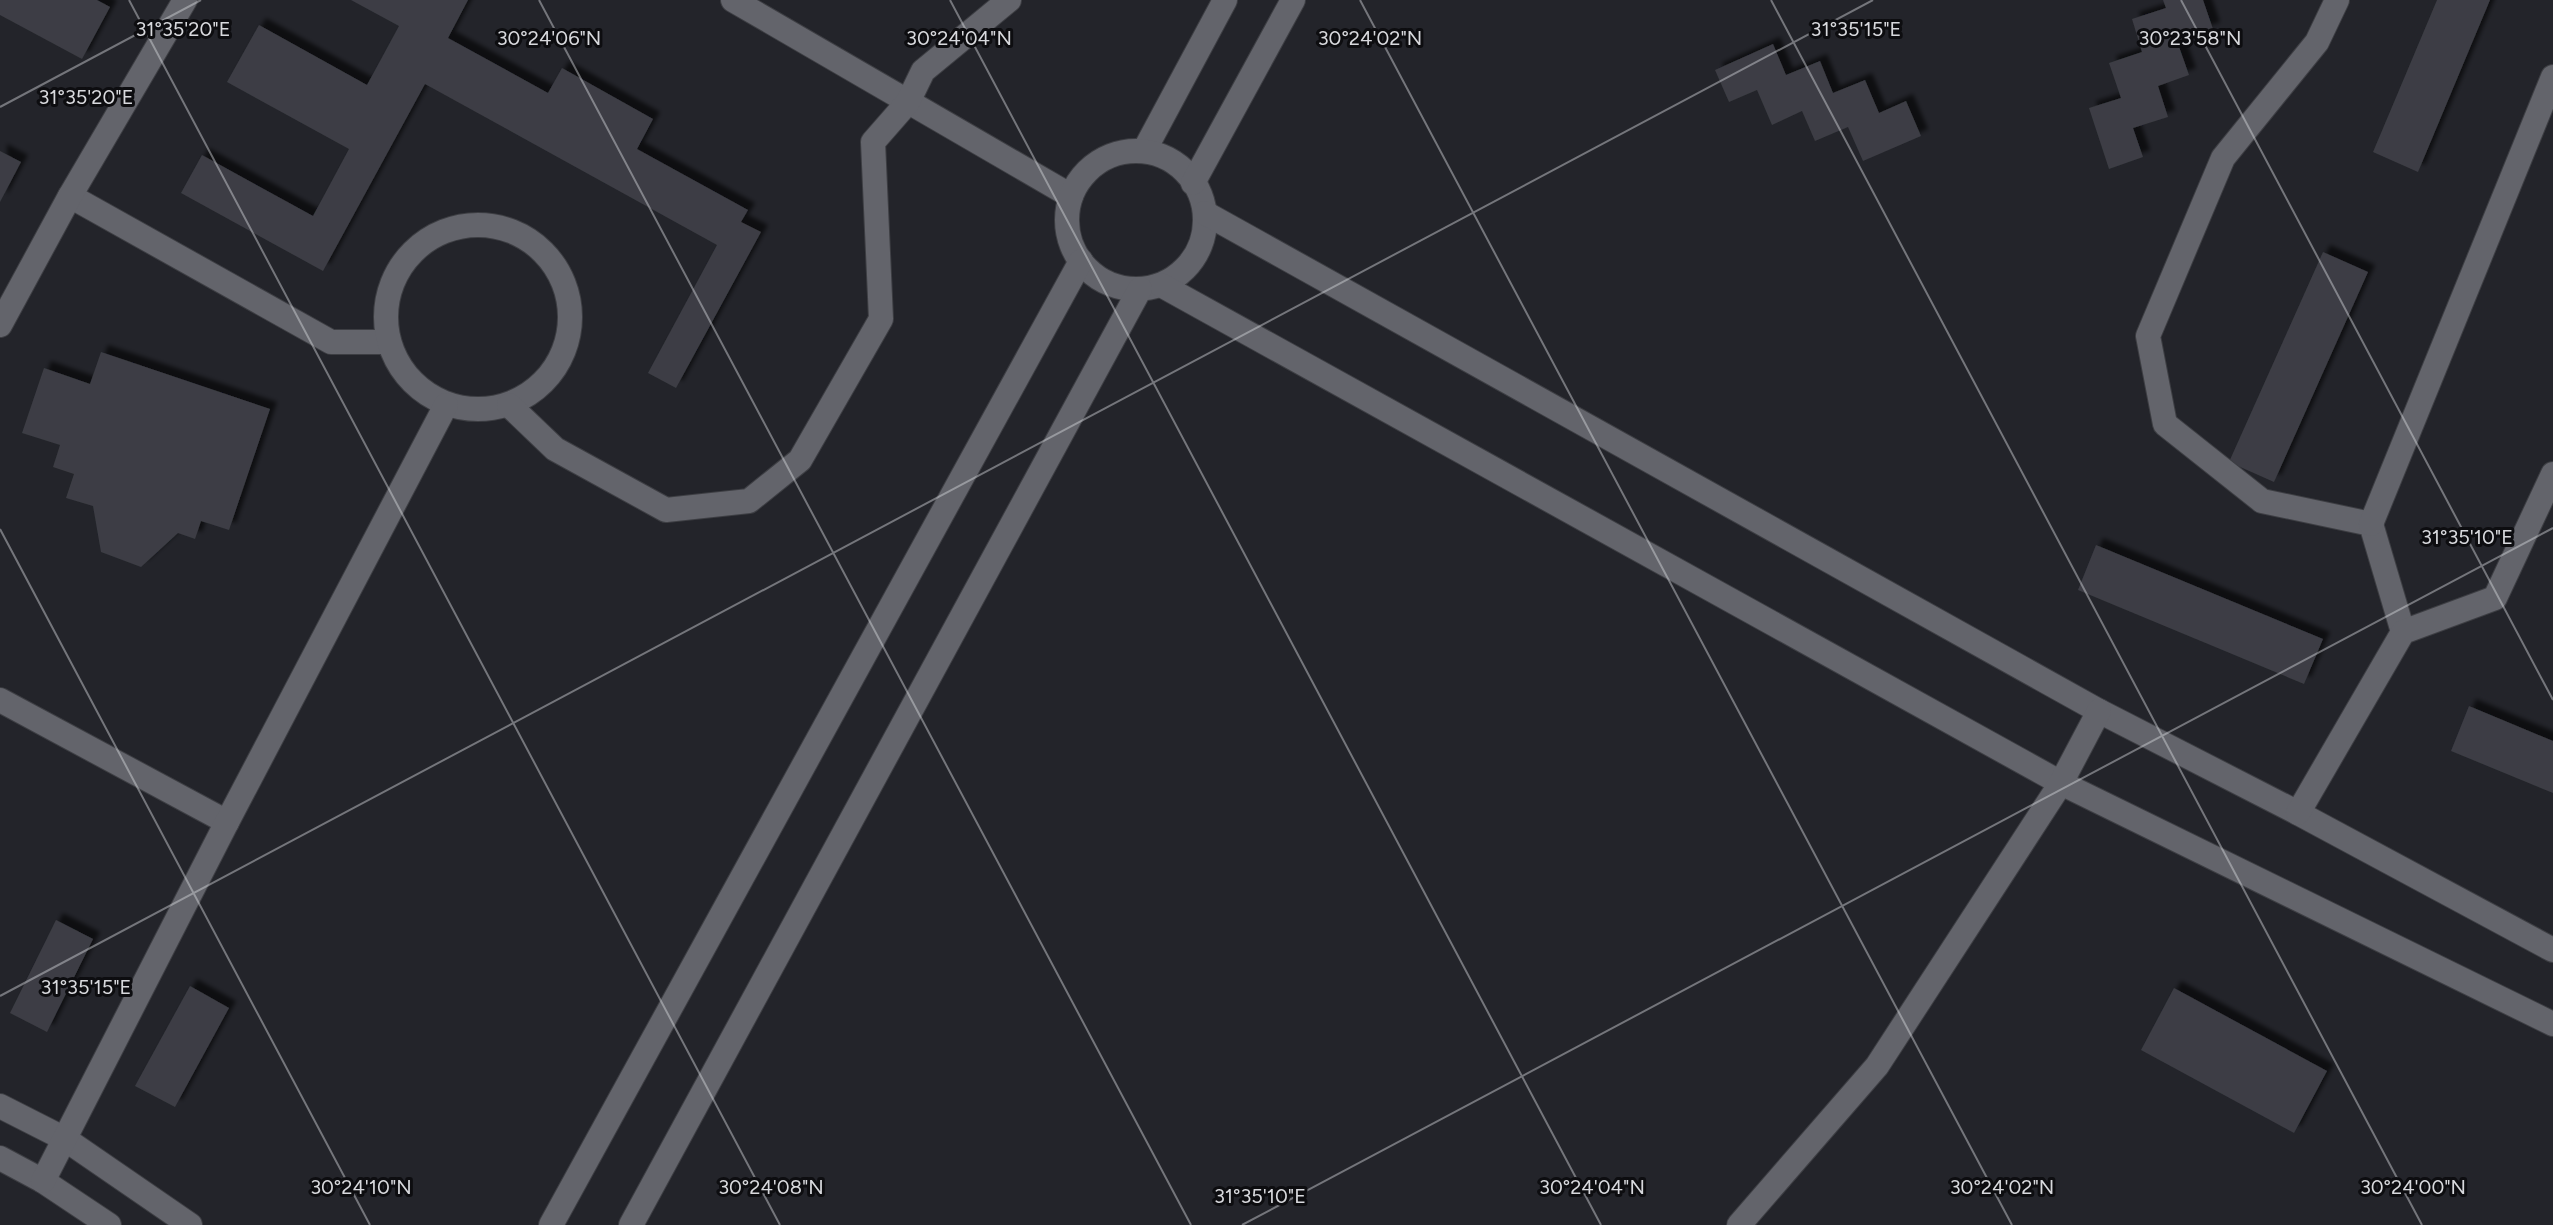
<svg xmlns="http://www.w3.org/2000/svg" width="2553" height="1225" viewBox="0 0 2553 1225" font-family="Figtree,sans-serif">
<style>
.building{fill:#3c3d44;filter:url(#shadow)}
.lines{fill:none;stroke-linecap:round;stroke-linejoin:round}
.minor-casing{stroke:#3d3e43;stroke-width:26}
.minor{stroke:#63646b;stroke-width:24}
.ticks{fill:none;stroke:#d8d9dd;stroke-width:2;stroke-opacity:0.45}
.ticks-label{font-size:20px;text-anchor:middle;fill:#d8d9dd;stroke:#0d0d10;stroke-width:6;stroke-linejoin:round;paint-order:stroke}
</style>
<defs>
<filter id="shadow"><feDropShadow dx="7" dy="-7" stdDeviation="2" flood-color="#0009"/></filter>
</defs>
<rect width="100%" height="100%" fill="#23242a"/>
<g class="building">
<polygon points="0,0 97,0 110,7 82,59 0,15"/>
<polygon points="351,0 468,0 448,38 548,93 562,68 653,119 637,149 748,210 741,222 761,232 676,388 648,373 717,245 425,84 323,271 181,193 202,155 313,216 349,149 227,82 259,25 367,85 399,26"/>
<polygon points="2163,0 2203,0 2213,29 2177,41 2189,75 2158,86 2168,117 2133,128 2143,157 2109,169 2089,108 2121,98 2109,63 2142,52 2132,19 2166,8"/>
<polygon points="2437,0 2490,0 2418,172 2373,152"/>
<polygon points="1773,44 1786,75 1820,61 1833,93 1865,80 1879,113 1906,101 1921,136 1863,161 1848,127 1815,141 1802,111 1772,125 1757,90 1729,102 1715,70"/>
<polygon points="0,151 21,162 0,202"/>
<polygon points="2323,252 2368,272 2274,482 2229,462"/>
<polygon points="101,352 270,409 229,530 201,521 195,539 178,533 141,567 101,552 93,506 66,498 74,474 53,467 60,445 22,433 44,368 90,384"/>
<polygon points="2096,545 2323,639 2304,684 2078,590"/>
<polygon points="2469,706 2553,741 2553,793 2451,751"/>
<polygon points="56,920 93,939 47,1032 10,1013"/>
<polygon points="190,986 229,1008 175,1107 135,1086"/>
<polygon points="2174,988 2327,1071 2294,1133 2141,1050"/>
</g>
<g class="lines">
<g class="minor-casing">
<g id="minor">
<polyline points="733,0 1071,196"/>
<polyline points="2337,0 2317,42 2223,158 2148,336 2165,424 2262,501 2371,524 2403,632"/>
<polyline points="1144,151 1225,0"/>
<circle cx="1136" cy="220" r="69"/>
<polyline points="1193,183 1293,0"/>
<polyline points="70,196 331,342 389,342"/>
<polyline points="1205,213 2099,711 2298,813 2553,950"/>
<circle cx="478" cy="317" r="92"/>
<polyline points="1161,285 2061,783 2553,1024"/>
<polyline points="0,325 70,196 185,0"/>
<polyline points="509,405 555,449 666,510 749,501 800,460 881,319 873,142 908,102 923,71 1009,0"/>
<polyline points="2371,524 2553,77"/>
<polyline points="0,700 227,822"/>
<polyline points="2298,813 2403,632 2495,598 2553,474"/>
<polyline points="0,1106 65,1139 190,1225"/>
<polyline points="0,1158 43,1181 109,1225"/>
<polyline points="43,1181 227,822 446,405"/>
<polyline points="551,1225 1081,261"/>
<polyline points="631,1225 1140,289"/>
<polyline points="1739,1225 1877,1066 2061,783 2099,711"/>
</g>
</g>
<use href="#minor" class="minor"/>
</g>
<path class="ticks" d="M129,0l651,1225M539,0l652,1225M950,0l651,1225M1360,0l652,1225M1771,0l651,1225M2181,0l372,700M0,107l201,-107M0,529l370,696M0,996l1873,-996M1242,1225l1311,-697"/>
<g class="ticks-label">
<text x="183" y="36">31°35'20"E</text>
<text x="1856" y="36">31°35'15"E</text>
<text x="549" y="45">30°24'06"N</text>
<text x="959" y="45">30°24'04"N</text>
<text x="1370" y="45">30°24'02"N</text>
<text x="2190" y="45">30°23'58"N</text>
<text x="86" y="104">31°35'20"E</text>
<text x="2467" y="544">31°35'10"E</text>
<text x="86" y="994">31°35'15"E</text>
<text x="361" y="1194">30°24'10"N</text>
<text x="771" y="1194">30°24'08"N</text>
<text x="1592" y="1194">30°24'04"N</text>
<text x="2002" y="1194">30°24'02"N</text>
<text x="2413" y="1194">30°24'00"N</text>
<text x="1260" y="1203">31°35'10"E</text>
</g>
</svg>
